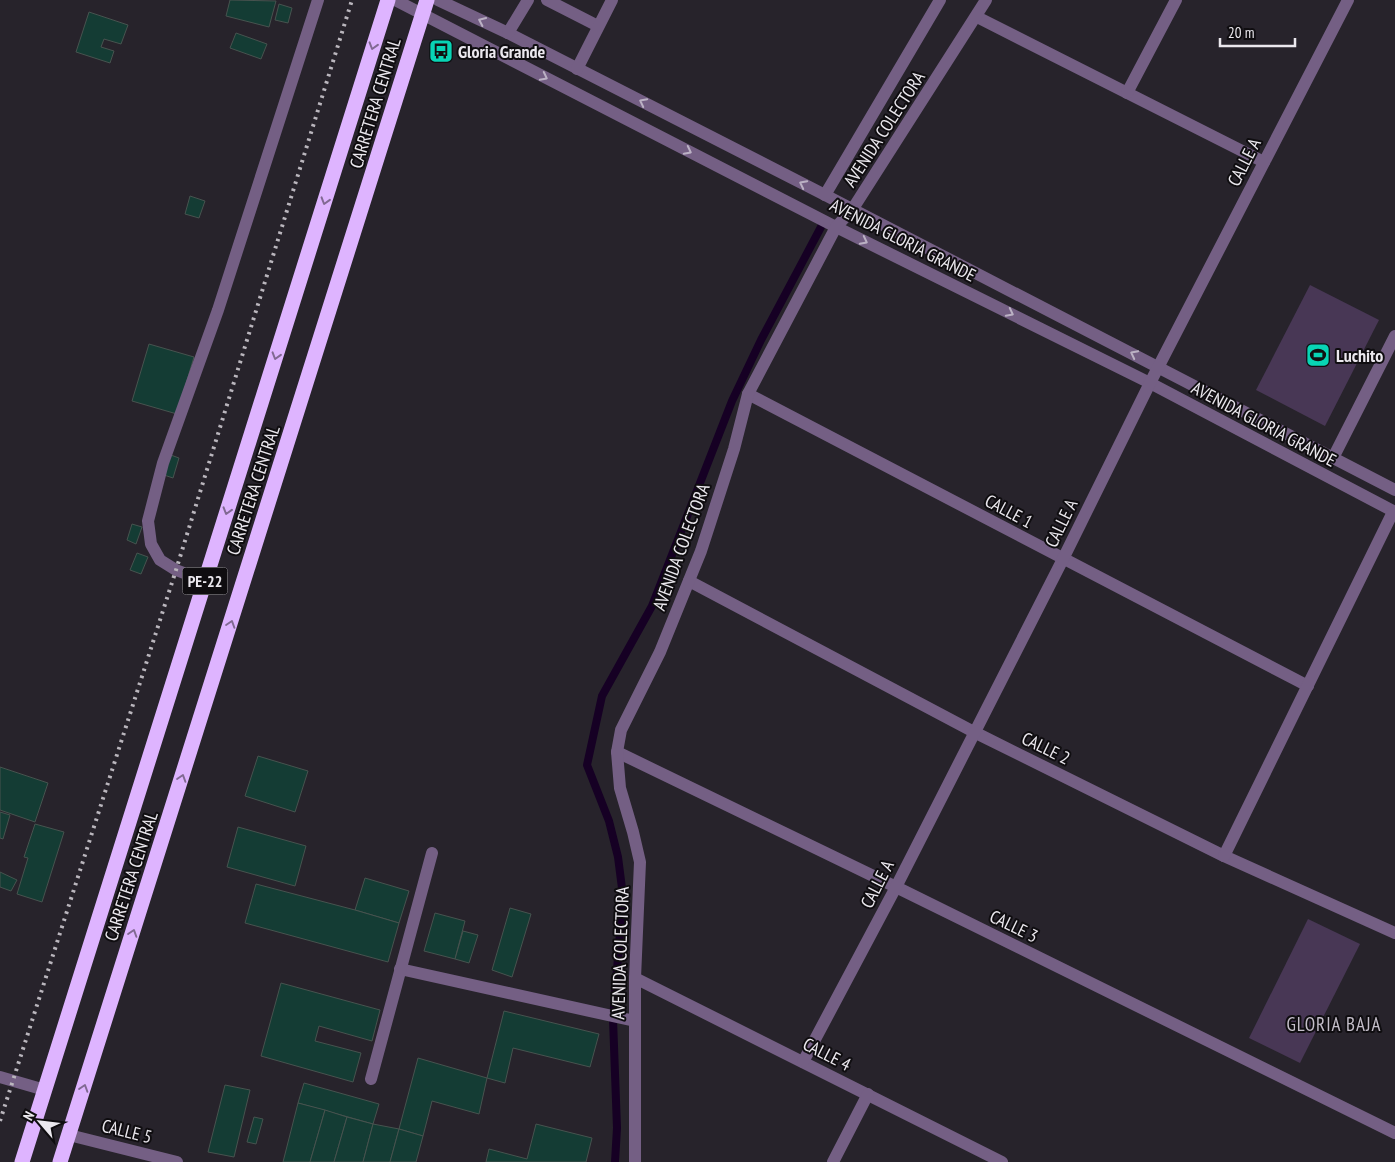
<svg xmlns="http://www.w3.org/2000/svg" width="1395" height="1162" viewBox="0 0 1395 1162" font-family="'PT Sans Narrow',sans-serif">
<style>
.green{fill:#483755}
.lines{fill:none;stroke-linecap:round;stroke-linejoin:round}
.stream{stroke:#160024;stroke-width:8}
.building{fill:#143c34;stroke:#47534f}
.minor{stroke:#745f84;stroke-width:12}
.highway{stroke:#deb4ff;stroke-width:15}
.rail{stroke:#bab6bd;stroke-width:4;stroke-dasharray:2.5 5;stroke-linecap:butt}
.oneway{stroke:#bbb1c4}
.oneway2{stroke:#816993}
.labels{text-anchor:middle;dominant-baseline:central;stroke-width:4;stroke-linejoin:round;paint-order:stroke}
.shield{fill:#0f0d10;stroke:#a9a6ab;stroke-width:1}
.shield-label{font-size:16px;font-weight:bold;fill:#ebe8ee}
.poi-label{font-size:18px;font-weight:bold;fill:#ebe8ee;stroke:#0f0d10;text-anchor:start}
.street-label{font-size:18px;fill:#ebe8ee;stroke:#0f0d10}
.neighbourhood-label{font-size:19px;letter-spacing:1px;fill:#c4bec9;stroke:#0f0d10}
</style>
<rect width="100%" height="100%" fill="#27232b"/>
<g class="green">
<polygon points="1310,285 1379,320 1325,426 1256,390"/>
<polygon points="1308,919 1360,944 1300,1063 1249,1038"/>
</g>
<g class="lines">
<polyline class="stream" points="615,1162 617,1128 613,1019 623,896 618,857 609,821 587,765 602,696 652,606 732,401 761,340 821,227"/>
</g>
<g class="building">
<polygon points="230,0 276,1 269,27 226,16"/>
<polygon points="279,4 292,8 288,23 275,20"/>
<polygon points="89,12 128,25 121,44 104,39 101,47 114,51 110,63 76,52"/>
<polygon points="236,33 267,44 261,59 230,48"/>
<polygon points="190,196 205,201 199,218 185,214"/>
<polygon points="149,344 194,357 177,414 132,401"/>
<polygon points="168,454 179,458 173,478 161,474"/>
<polygon points="132,524 142,527 136,544 127,540"/>
<polygon points="137,553 148,557 141,574 130,570"/>
<polygon points="258,756 308,771 295,812 245,796"/>
<polygon points="0,767 48,783 35,822 0,810"/>
<polygon points="0,812 10,815 3,839 0,838"/>
<polygon points="35,824 64,832 42,902 17,894 28,858 24,857"/>
<polygon points="238,827 306,846 295,886 227,867"/>
<polygon points="0,872 17,880 11,891 0,887"/>
<polygon points="365,878 409,891 399,923 355,910"/>
<polygon points="256,884 355,910 399,923 388,962 245,923"/>
<polygon points="510,908 531,914 512,977 492,970"/>
<polygon points="435,913 465,921 455,959 424,951"/>
<polygon points="463,931 478,935 469,963 455,959"/>
<polygon points="281,983 380,1010 372,1041 319,1026 315,1041 361,1053 353,1082 261,1056"/>
<polygon points="504,1011 599,1034 590,1067 513,1048 505,1083 487,1078"/>
<polygon points="418,1058 487,1078 479,1114 432,1101 423,1136 399,1129"/>
<polygon points="304,1083 379,1104 373,1124 298,1103"/>
<polygon points="225,1085 250,1090 234,1157 208,1152"/>
<polygon points="298,1103 325,1110 310,1162 283,1162"/>
<polygon points="325,1110 347,1117 334,1162 310,1162"/>
<polygon points="254,1117 263,1119 256,1144 247,1142"/>
<polygon points="347,1117 373,1124 363,1162 334,1162"/>
<polygon points="373,1124 399,1129 390,1162 363,1162"/>
<polygon points="536,1124 592,1138 586,1162 486,1162 489,1149 527,1159"/>
<polygon points="399,1129 423,1136 416,1162 390,1162"/>
</g>
<g class="lines">
<g class="minor">
<polyline points="395,0 836,227 1150,383 1395,512"/>
<polyline points="438,0 508,33 825,195 1395,490"/>
<polyline points="547,0 598,26"/>
<polyline points="977,17 1264,162"/>
<polyline points="508,33 528,0"/>
<polyline points="577,69 612,0"/>
<polyline points="1127,93 1176,0"/>
<polyline points="825,195 940,0"/>
<polyline points="748,394 1308,686"/>
<polyline points="1333,458 1395,336"/>
<polyline points="205,581 176,570 160,560 151,544 148,521 163,463 218,310 318,0"/>
<polyline points="689,581 974,732 1224,856 1395,933"/>
<polyline points="617,752 896,887 1395,1133"/>
<polyline points="1224,856 1393,512"/>
<polyline points="400,969 635,1021"/>
<polyline points="635,978 1002,1162"/>
<polyline points="803,1062 896,887 1063,559 1150,383 1348,0"/>
<polyline points="0,1077 45,1090"/>
<polyline points="371,1079 432,853"/>
<polyline points="69,1135 177,1162"/>
<polyline points="635,1162 635,978 640,862 633,832 620,788 617,752 621,730 660,652 701,551 734,449 748,394 836,227 852,210 986,0"/>
<polyline points="833,1162 868,1094"/>
</g>
<g class="highway">
<polyline points="22,1162 388,0"/>
<polyline points="60,1162 427,0"/>
</g>
<polyline class="rail" points="0,1121 176,570 352,0"/>
</g>
<defs><path id="oneway-chevron" d="M-2-3.5L2.5 0L-2 3.5" fill="none" stroke-width="1.6" stroke-linecap="round" stroke-linejoin="round" transform="scale(1.25)"/></defs>
<g class="oneway">
<use href="#oneway-chevron" transform="translate(482 21) rotate(-155)"/>
<use href="#oneway-chevron" transform="translate(544 77) rotate(27)"/>
<use href="#oneway-chevron" transform="translate(643 102) rotate(-153)"/>
<use href="#oneway-chevron" transform="translate(688 151) rotate(27)"/>
<use href="#oneway-chevron" transform="translate(803 184) rotate(-153)"/>
<use href="#oneway-chevron" transform="translate(864 241) rotate(27)"/>
<use href="#oneway-chevron" transform="translate(1010 313) rotate(27)"/>
<use href="#oneway-chevron" transform="translate(1134 354) rotate(-153)"/>
</g>
<g class="oneway2">
<use href="#oneway-chevron" transform="translate(373 46) rotate(107)"/>
<use href="#oneway-chevron" transform="translate(325 201) rotate(107)"/>
<use href="#oneway-chevron" transform="translate(276 356) rotate(107)"/>
<use href="#oneway-chevron" transform="translate(227 511) rotate(107)"/>
<use href="#oneway-chevron" transform="translate(231 624) rotate(-72)"/>
<use href="#oneway-chevron" transform="translate(182 778) rotate(-72)"/>
<use href="#oneway-chevron" transform="translate(133 933) rotate(-72)"/>
<use href="#oneway-chevron" transform="translate(84 1088) rotate(-72)"/>
</g>
<defs>
<g id="bus-square" transform="scale(1.25)"><rect x="-9" y="-9" width="18" height="18" rx="4" fill="#08d5b5" stroke="#0f0d10"/><path d="M-5-6H5V4H4V6H2V4H-2V6H-4V4H-5ZM-3.5-4V0h7V-4ZM-3.5 1.2v1.5H-2V1.2ZM2 1.2v1.5H3.5V1.2Z" fill="#111"/></g>
<g id="stadium-square" transform="scale(1.25)"><rect x="-9" y="-9" width="18" height="18" rx="4" fill="#08d5b5" stroke="#0f0d10"/><path d="M0-5a6.5 5 0 1 0 0 10a6.5 5 0 1 0 0-10ZM-3.5-1.8h7v3.6h-7Z" fill="#111"/></g>
</defs>
<g fill-rule="evenodd">
<use href="#bus-square" x="441" y="51"/>
<use href="#stadium-square" x="1318" y="355"/>
</g>
<g class="labels">
<rect class="shield" x="182.5" y="567.5" width="45" height="27" rx="4"/>
<g class="shield-label">
<text x="205" y="581">PE-22</text>
</g>
<g class="poi-label">
<text x="458" y="51">Gloria Grande</text>
<text x="1336" y="355">Luchito</text>
</g>
<g class="street-label">
<text transform="translate(375 103) rotate(-73)">CARRETERA CENTRAL</text>
<text transform="translate(884 129) rotate(-57)">AVENIDA COLECTORA</text>
<text transform="translate(1244 162) rotate(-63)">CALLE A</text>
<text transform="translate(903 240) rotate(27)">AVENIDA GLORIA GRANDE</text>
<text transform="translate(1264 424) rotate(28)">AVENIDA GLORIA GRANDE</text>
<text transform="translate(253 490) rotate(-72)">CARRETERA CENTRAL</text>
<text transform="translate(1009 511) rotate(28)">CALLE 1</text>
<text transform="translate(1061 523) rotate(-64)">CALLE A</text>
<text transform="translate(681 547) rotate(-70)">AVENIDA COLECTORA</text>
<text transform="translate(1046 748) rotate(26)">CALLE 2</text>
<text transform="translate(131 876) rotate(-72)">CARRETERA CENTRAL</text>
<text transform="translate(877 884) rotate(-63)">CALLE A</text>
<text transform="translate(1014 926) rotate(26)">CALLE 3</text>
<text transform="translate(620 953) rotate(-88)">AVENIDA COLECTORA</text>
<text transform="translate(827 1054) rotate(27)">CALLE 4</text>
<text transform="translate(127 1131) rotate(14)">CALLE 5</text>
</g>
<g class="neighbourhood-label">
<text x="1334" y="1024">GLORIA BAJA</text>
</g>
</g>
<g transform="translate(40 1122) rotate(298)" stroke="#0f0d10" stroke-width="4" paint-order="stroke">
<path d="M0-4L9 19L0 12L-9 19Z" fill="#ebe8ee"/>
<text y="-8" font-size="14" font-weight="bold" text-anchor="middle" fill="#ebe8ee">N</text>
</g>
<path d="M1220 38v8h75v-8" fill="none" stroke="#ebe8ee" stroke-width="2.5"/>
<text x="1228" y="38" font-size="15" fill="#ebe8ee" stroke="#0f0d10" stroke-width="4" paint-order="stroke">20 m</text>
</svg>
